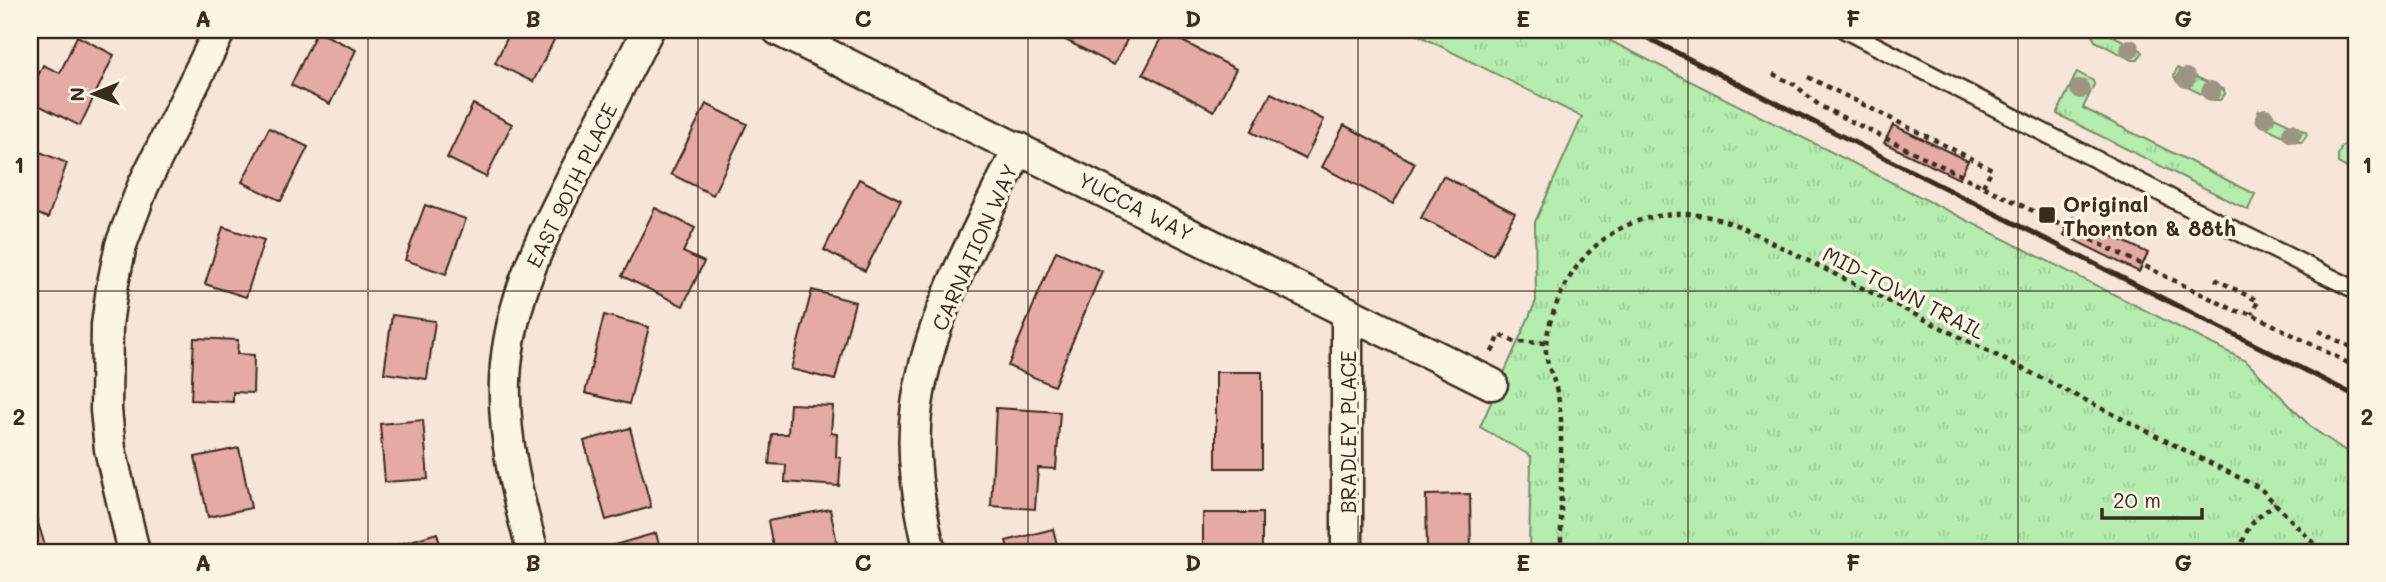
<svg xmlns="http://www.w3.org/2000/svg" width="2386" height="582" viewBox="0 0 2386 582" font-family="Mali,sans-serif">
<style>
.grass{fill:url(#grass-tufts);stroke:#788c67;stroke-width:2}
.building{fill:#e5aaa4;stroke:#3b2a1e;stroke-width:2}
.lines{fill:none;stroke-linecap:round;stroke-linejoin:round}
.service-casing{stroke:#3b2a1e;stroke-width:21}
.minor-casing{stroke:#3b2a1e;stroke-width:35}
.path{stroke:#3b2a1e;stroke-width:4.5;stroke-dasharray:5 5;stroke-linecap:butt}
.service{stroke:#fcf5e5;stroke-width:16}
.minor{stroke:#fcf5e5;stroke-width:30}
.rail{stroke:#3b2a1e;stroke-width:5}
.tree{fill:#9d9482}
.grid{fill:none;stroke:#3b2a1e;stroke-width:2;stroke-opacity:0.55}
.poi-dot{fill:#3b2a1e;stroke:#fcf5e5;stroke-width:2.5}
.labels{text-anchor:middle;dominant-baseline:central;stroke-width:7;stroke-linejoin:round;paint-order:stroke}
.street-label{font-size:21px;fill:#3b2a1e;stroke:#fcf5e5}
.poi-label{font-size:21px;font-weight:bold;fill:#3b2a1e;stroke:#fcf5e5;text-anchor:start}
.neatline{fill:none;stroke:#3b2a1e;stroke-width:2.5}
.grid-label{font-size:23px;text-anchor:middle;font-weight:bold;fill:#3b2a1e}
</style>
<defs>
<pattern id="grass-tufts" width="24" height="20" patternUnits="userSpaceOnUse" patternTransform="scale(1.75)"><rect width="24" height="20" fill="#b5edb0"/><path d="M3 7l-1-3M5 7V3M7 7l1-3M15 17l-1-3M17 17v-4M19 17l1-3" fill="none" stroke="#9dcb97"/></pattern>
</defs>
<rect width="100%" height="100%" fill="#f7e6d8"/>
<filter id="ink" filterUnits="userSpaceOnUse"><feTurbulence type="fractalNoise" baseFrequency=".0143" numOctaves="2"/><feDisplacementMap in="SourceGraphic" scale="14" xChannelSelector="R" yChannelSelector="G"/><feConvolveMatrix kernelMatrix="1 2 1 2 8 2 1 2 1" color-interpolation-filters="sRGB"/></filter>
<g filter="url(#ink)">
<g class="grass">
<polygon points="1408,30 1589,30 2246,361 2312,428 2356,458 2356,552 1529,552 1531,456 1480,427 1536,301 1535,222 1582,117"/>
<polygon points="2094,30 2102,30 2141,50 2142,53 2138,60 2132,60 2095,41 2092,35"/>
<polygon points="2177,68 2224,90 2225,94 2220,100 2214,100 2177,82 2174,76"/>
<polygon points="2077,72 2093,81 2094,85 2083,108 2255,194 2248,210 2057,114"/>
<polygon points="2259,110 2306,132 2307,135 2302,142 2296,142 2259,124 2256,117"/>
<polygon points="2347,145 2356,149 2356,171 2347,168 2338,163 2338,155 2342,146"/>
</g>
<g class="building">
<polygon points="511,30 559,30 533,82 495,63"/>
<polygon points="1046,30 1132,30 1114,65"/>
<polygon points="317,31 356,50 330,104 291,85"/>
<polygon points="1165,32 1236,69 1214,111 1143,74"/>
<polygon points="77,36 114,55 80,126 30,101 30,93 43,65 60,73"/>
<polygon points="1271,93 1324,120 1305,159 1251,132"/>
<polygon points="473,104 512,124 486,177 447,158"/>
<polygon points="706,104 747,124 713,195 671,174"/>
<polygon points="1344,125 1415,163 1393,204 1322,167"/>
<polygon points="1893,125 1968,161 1959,179 1884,143"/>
<polygon points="269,128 308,147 281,201 242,182"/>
<polygon points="30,148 67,163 48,218 30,211"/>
<polygon points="1443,176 1515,213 1493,255 1421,218"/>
<polygon points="859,179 901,200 865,271 824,250"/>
<polygon points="425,205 466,219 446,274 405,260"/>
<polygon points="655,208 695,228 683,252 704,262 683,306 622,276"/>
<polygon points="2073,217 2148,253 2139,272 2064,235"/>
<polygon points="223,227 264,240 246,297 205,284"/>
<polygon points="1056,251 1102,271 1054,386 1008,366"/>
<polygon points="812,290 855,302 835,380 791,369"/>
<polygon points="392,315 435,321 427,379 384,373"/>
<polygon points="604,315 649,327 629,404 585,393"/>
<polygon points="194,338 238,340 237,354 254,355 253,393 233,392 233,402 191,400"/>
<rect x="1216" y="372" width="46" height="96"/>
<polygon points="790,404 833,406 831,433 837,434 836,457 841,458 839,486 785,482 786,465 769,464 772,434 788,434"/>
<polygon points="996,408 1060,412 1056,469 1038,468 1035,509 991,506"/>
<polygon points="423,420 428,479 385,482 380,424"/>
<polygon points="630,428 651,507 606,520 584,441"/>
<polygon points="239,448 251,508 208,517 195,457"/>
<polygon points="1470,494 1471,552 1427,552 1426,495"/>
<polygon points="30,497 47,552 30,552"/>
<polygon points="830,509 839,552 774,552 768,521"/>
<rect x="1203" y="513" width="59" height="39"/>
<polygon points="1053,529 1059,552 1009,552 1006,541"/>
<polygon points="437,533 442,552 396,552 394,546"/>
<polygon points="656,533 661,552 612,552 611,546"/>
</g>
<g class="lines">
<g class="service-casing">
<polyline id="service" points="1845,30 2190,208 2356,290"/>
</g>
<g class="minor-casing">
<g id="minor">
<polyline points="778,30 1492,384"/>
<polyline points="134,552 110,449 106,410 107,325 112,288 121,245 143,186 220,30"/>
<path d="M533,552c-16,-56 -30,-113 -28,-172 3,-80 41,-153 78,-223 22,-42 43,-85 65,-127"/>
<path d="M930,552c-11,-47 -20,-99 -13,-147 13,-92 62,-175 102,-257"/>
<polyline points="1347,552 1347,312"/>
</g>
</g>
<g class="path">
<polyline points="1773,74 1795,85 1820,106 2236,311 2252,314 2356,367"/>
<polyline points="1808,77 1992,169 1983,186"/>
<polyline points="2215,279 2258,301 2252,314"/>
<polyline points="2319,331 2356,350"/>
<polyline points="1492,352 1500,335 1515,342 1547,343"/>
<path d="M1561,552v-132c-1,-11 -2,-22 -5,-32 -4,-15 -11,-26 -10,-42 1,-18 7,-35 15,-52 33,-73 108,-98 180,-67l519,261 62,64"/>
<path d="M2240,552c6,-27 14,-32 36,-49"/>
</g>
<use href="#service" class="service"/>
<use href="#minor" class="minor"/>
<polyline class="rail" points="1632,30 2356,396"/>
</g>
<g class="tree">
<circle cx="2130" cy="49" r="10"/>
<circle cx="2186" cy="78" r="10"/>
<circle cx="2080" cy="89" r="10"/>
<circle cx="2211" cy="91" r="10"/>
<circle cx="2265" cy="118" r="10"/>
<circle cx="2292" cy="133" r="10"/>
</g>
</g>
<path class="grid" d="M368,30v522M698,30v522M1028,30v522M1358,30v522M1688,30v522M2018,30v522M30,291h2326"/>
<rect class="poi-dot" x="2038" y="206" width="18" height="18" rx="3.5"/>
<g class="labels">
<g class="street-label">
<text transform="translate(571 185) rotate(-64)">EAST 90TH PLACE</text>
<text transform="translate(1136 206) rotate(27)">YUCCA WAY</text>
<text transform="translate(974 247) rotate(-66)">CARNATION WAY</text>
<text transform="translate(1904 292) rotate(27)">MID-TOWN TRAIL</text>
<text transform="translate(1347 432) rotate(-90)">BRADLEY PLACE</text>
</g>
<g class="poi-label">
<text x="2063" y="203">Original<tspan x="2063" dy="24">Thornton &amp; 88th</tspan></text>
</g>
</g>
<rect width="2386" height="582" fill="none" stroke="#fcf5e5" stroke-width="77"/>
<g transform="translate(94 94) rotate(269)" stroke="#fcf5e5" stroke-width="5" paint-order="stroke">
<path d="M0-5L12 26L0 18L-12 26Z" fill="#3b2a1e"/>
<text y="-10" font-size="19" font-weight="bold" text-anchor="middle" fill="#3b2a1e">N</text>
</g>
<path d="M2102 508v10h100v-10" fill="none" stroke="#3b2a1e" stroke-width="3.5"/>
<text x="2113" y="508" font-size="21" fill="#3b2a1e" stroke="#fcf5e5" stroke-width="5" paint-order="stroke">20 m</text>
<rect x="38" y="38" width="2310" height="506" class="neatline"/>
<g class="grid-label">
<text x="203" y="27">A</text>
<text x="533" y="27">B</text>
<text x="863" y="27">C</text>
<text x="1193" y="27">D</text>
<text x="1523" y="27">E</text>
<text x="1853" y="27">F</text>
<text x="2183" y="27">G</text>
<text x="19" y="173">1</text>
<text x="2367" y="173">1</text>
<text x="19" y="425">2</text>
<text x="2367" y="425">2</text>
<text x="203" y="571">A</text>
<text x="533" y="571">B</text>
<text x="863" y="571">C</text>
<text x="1193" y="571">D</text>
<text x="1523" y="571">E</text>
<text x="1853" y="571">F</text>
<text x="2183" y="571">G</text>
</g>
</svg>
